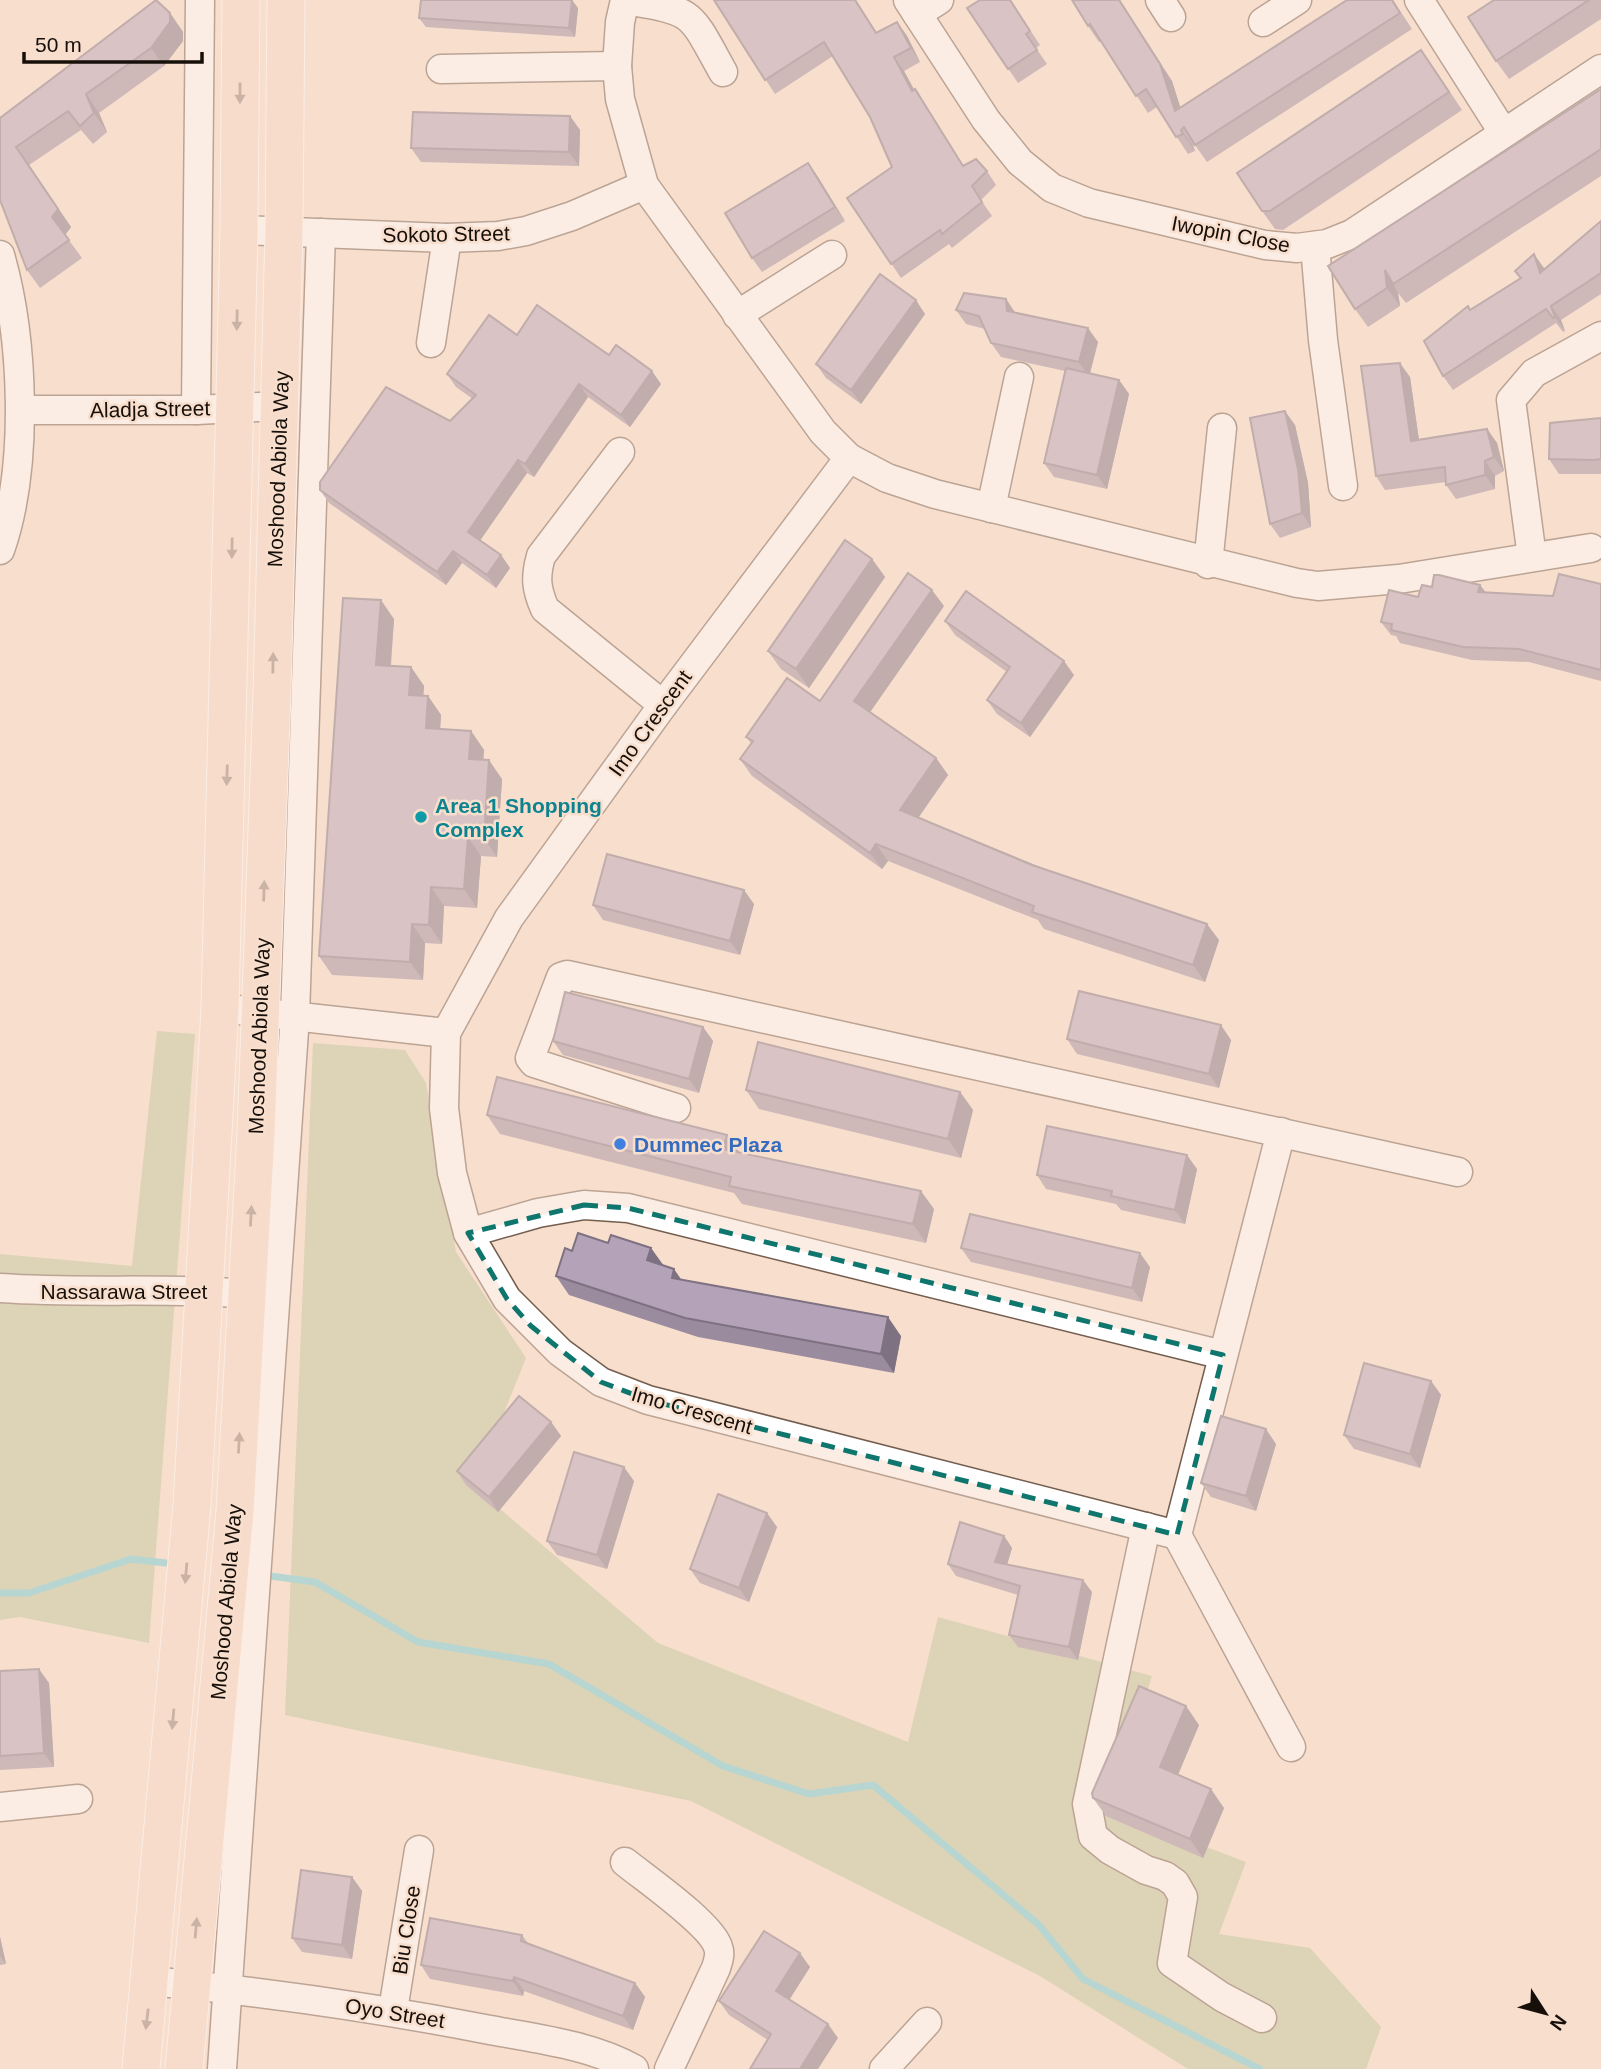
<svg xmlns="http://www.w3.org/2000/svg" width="1601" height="2069" viewBox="0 0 1601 2069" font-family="Arial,sans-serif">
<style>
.green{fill:#bdc69c}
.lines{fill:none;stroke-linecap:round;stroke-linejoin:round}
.stream{stroke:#68ccd4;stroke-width:7}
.minor-casing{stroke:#735d4e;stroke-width:31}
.major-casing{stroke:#fff;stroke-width:39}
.minor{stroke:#fff;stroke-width:28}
.major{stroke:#f7dac8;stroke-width:37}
.wall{fill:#9b8b9e}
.shaded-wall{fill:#7e7181}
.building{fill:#b4a2b8;stroke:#7e7181;stroke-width:2}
.oneway{fill:#927f72}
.marked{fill:none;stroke:#0f766e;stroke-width:5;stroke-dasharray:14 9;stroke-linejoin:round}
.culture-dot{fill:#0f9aa8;stroke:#f8decd;stroke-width:2.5}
.shop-dot{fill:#3f7fe0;stroke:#f8decd;stroke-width:2.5}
.labels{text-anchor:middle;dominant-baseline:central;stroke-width:5;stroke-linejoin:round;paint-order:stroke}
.street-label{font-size:21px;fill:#170f09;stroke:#f8decd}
.culture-label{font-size:21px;font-weight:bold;fill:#0d838f;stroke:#f8decd;text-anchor:start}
.shop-label{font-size:21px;font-weight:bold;fill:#366cbe;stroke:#f8decd;text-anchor:start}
</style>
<rect width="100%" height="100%" fill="#f8decd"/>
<g class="green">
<polygon points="157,1031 195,1034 149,1643 20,1617 0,1620 0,1254 132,1266"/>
<polygon points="313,1043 405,1050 426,1083 456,1252 526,1358 474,1487 658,1643 908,1742 938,1617 1152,1676 1109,1810 1246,1862 1219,1934 1310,1948 1381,2027 1366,2069 1188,2069 1040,1976 691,1801 285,1715"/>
</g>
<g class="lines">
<g class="stream">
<polyline points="263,1575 315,1582 418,1642 549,1664 723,1766 809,1794 873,1785 1039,1925 1083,1979 1260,2069"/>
<polyline points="0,1593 29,1593 131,1559 175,1564"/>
</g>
<g class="minor-casing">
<g id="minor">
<polyline points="625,0 620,22 617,66 620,99 644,185 823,432 849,458 887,478 935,494 1297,583 1318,586 1399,579 1591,548"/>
<path d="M626,0c70,12 63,11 97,72"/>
<polyline points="908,0 986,120 1020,162 1052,188 1089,203 1265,245 1297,248 1327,244 1352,234 1601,69"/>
<polyline points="1160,0 1171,17"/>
<polyline points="1419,0 1503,132"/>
<polyline points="917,14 939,0"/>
<polyline points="1263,22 1297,0"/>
<polyline points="441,69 617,66"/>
<polyline points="239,230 447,238 498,236 526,231 572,216 644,185"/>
<polyline points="1315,246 1323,340 1343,486"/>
<path d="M0,255c24,84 29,212 0,295"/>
<polyline points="737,315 832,255"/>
<polyline points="431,343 447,238"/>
<polyline points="21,410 196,410 279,406"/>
<polyline points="196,410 200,0"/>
<path d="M620,452l-79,104c-6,21 -5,33 4,53l118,96"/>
<polyline points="849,458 663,705 509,918 446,1033 444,1108 452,1173 468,1233 507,1299 560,1352 601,1382 648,1400 1177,1535"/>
<polyline points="991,508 1019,377"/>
<polyline points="1532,557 1511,400 1534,373 1601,336"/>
<polyline points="1208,564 1222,428"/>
<polyline points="220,1008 446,1033"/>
<polyline points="676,1108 534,1063 530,1058 561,977 567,975 1458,1172"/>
<polyline points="1281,1132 1177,1535 1291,1747"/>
<polyline points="468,1233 538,1213 584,1205 628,1208 1223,1355"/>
<path d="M0,1288c82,6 165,-1 247,6"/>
<polyline points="1146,1527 1087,1804 1093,1836 1110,1850 1146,1870 1165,1876 1175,1883 1183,1897 1172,1963 1222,1997 1262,2018"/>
<polyline points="0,1807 78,1799"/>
<path d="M625,1862c21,17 86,62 93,85 3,8 0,14 -2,21l-47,101"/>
<path d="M151,1981c114,11 227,27 339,49 48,9 101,15 144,39"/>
<polyline points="393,2010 419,1850"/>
<polyline points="222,2069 295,1016 321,233"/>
<polyline points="884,2069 927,2022"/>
</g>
</g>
<g class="major-casing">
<g id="major">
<polyline points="141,2069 192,1505 220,1008 239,230 241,0"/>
<polyline points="184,2069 235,1511 256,1133 272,694 284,231 286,0"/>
</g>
</g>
<use href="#minor" class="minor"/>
<use href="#major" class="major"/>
</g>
<g class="wall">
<polygon points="714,0 856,0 877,33 897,22 907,36 920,62 904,71 914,90 924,103 963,166 987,171 996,185 981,200 992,216 952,248 949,244 901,278 847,198 892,167 870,117 833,56 775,94"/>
<polygon points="1010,0 1040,45 1036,48 1047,64 1018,83 967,8"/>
<polygon points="1072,0 1172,81 1180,108 1393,0 1412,29 1207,162 1195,145 1193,146 1195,151 1188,154 1157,107 1148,113 1101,41 1099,42 1088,26"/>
<polygon points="1494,0 1601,0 1601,19 1509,79 1496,61"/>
<polygon points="578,8 575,37 426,27 419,18"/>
<polygon points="170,13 183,32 183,41 164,66 99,113 107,132 93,144 81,130 29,165 71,227 65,235 82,258 40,288 27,270 0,118"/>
<polygon points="1434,68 1462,110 1283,230 1275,229 1262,211"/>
<polygon points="1601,89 1601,176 1406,303 1398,293 1400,306 1368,327 1355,309"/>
<polygon points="570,116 580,130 579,166 421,162 411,148"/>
<polygon points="808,163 845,221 762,272 752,258"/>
<polygon points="1601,221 1601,294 1561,320 1565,331 1563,332 1556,323 1453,390 1443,376 1470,310 1521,279 1534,254 1544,270"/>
<polygon points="1006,299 1015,312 1098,342 1090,373 1119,380 1129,394 1107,489 1054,477 1044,463 1065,371 1001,357 991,343 985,329 966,324 956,310"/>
<polygon points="925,314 861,404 826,378 816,364"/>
<polygon points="517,335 609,355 661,384 630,427 588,397 534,477 527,473 480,540 501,555 510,568 496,588 462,563 446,585 329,503 320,490 450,421 473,399 456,387 447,374"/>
<polygon points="1410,377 1419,440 1487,429 1497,443 1504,471 1495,476 1495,489 1456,499 1446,485 1446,482 1385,490 1376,476"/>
<polygon points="1601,418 1601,474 1559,474 1549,459"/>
<polygon points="1295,425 1308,483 1311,527 1280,538 1270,524"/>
<polygon points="872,559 885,577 809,688 781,669 768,651"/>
<polygon points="1601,584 1601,681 1529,662 1472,660 1400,643 1396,636 1391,635 1381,622 1432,587 1480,585 1486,593 1553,596"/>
<polygon points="944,606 870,712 936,758 948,775 918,817 1219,940 1205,982 1044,929 1038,920 888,861 882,869 752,776 740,759 751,743 746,737 820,701"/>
<polygon points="394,619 391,666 411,667 424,686 423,696 428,696 441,715 440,729 471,731 484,750 483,760 502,779 497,857 481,856 477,908 444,906 442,944 425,943 423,980 332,975 319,956"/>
<polygon points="945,621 1074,675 1030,737 997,714 987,700 1007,672 955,635"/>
<polygon points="754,904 740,955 603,920 593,905"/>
<polygon points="703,1027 713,1041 699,1093 563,1055 553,1041"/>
<polygon points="1067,1039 1231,1040 1219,1088 1077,1054"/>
<polygon points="746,1090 960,1092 973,1110 961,1158 759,1109"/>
<polygon points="487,1115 727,1135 739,1152 934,1209 926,1243 742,1204 734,1193 500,1134"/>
<polygon points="1197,1169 1185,1224 1121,1210 1116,1204 1046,1189 1037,1175"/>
<polygon points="608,1243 651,1248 663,1266 682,1280 901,1336 894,1373 698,1337 569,1295 556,1276 572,1251"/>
<polygon points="961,1248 1150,1267 1142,1302 971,1262"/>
<polygon points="1431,1381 1441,1395 1420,1468 1354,1449 1344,1435"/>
<polygon points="551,1422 561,1436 498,1512 466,1485 457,1471"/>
<polygon points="1276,1444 1256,1511 1211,1497 1201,1483"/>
<polygon points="634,1481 607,1569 557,1555 547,1541"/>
<polygon points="777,1527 749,1602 700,1583 690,1569"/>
<polygon points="1004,1536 1012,1548 1007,1564 1092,1592 1078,1660 1018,1647 1009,1635 1018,1595 956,1576 948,1564"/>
<polygon points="0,1671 49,1683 54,1767 0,1770"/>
<polygon points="1199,1725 1178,1775 1224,1808 1203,1858 1106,1816 1093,1798"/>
<polygon points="352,1877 362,1891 352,1959 302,1952 292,1938"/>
<polygon points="522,1935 528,1943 635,1983 645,1997 633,2030 524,1991 523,1996 430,1979 421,1965"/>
<polygon points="0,1937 6,1964 0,1965"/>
<polygon points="810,1967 789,2000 838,2038 768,2040 729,2015 719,2001"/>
</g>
<g class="shaded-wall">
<polygon points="572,0 578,8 575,37 569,28"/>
<polygon points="1119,0 1120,0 1172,81 1187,128 1175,111"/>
<polygon points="170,13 183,32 183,41 164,66 151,48"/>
<polygon points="897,22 907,36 920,62 911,48"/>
<polygon points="894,57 904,71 922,104 912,91"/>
<polygon points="86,94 99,113 107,132 94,113"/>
<polygon points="570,116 580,130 579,166 569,152"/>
<polygon points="1181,130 1193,146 1195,151 1183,134"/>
<polygon points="16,147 71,227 65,235 52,217"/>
<polygon points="808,163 818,177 845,221 835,207"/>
<polygon points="1534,254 1544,268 1550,287 1540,273"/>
<polygon points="1385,270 1398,293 1400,306 1387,288"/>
<polygon points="1006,299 1015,313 1007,311"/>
<polygon points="916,300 925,314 861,404 851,390"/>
<polygon points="1551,306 1561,320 1565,331 1555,317"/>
<polygon points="1088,328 1098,342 1089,377 1079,362"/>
<polygon points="1400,363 1410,377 1421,455 1411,441"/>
<polygon points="652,371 661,384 630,427 621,415"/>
<polygon points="1119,380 1129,394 1107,489 1097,475"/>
<polygon points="579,384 588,397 534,477 525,464"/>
<polygon points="1285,411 1295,425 1308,483 1311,527 1302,513"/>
<polygon points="1487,429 1497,443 1504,471 1494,457"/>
<polygon points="518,460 527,473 477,545 468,532"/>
<polygon points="1485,461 1495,476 1495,489 1485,475"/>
<polygon points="453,551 462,563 446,585 437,572"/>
<polygon points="501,555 510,568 496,588 487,575"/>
<polygon points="872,559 885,577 809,688 796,669"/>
<polygon points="1480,585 1490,598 1478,592"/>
<polygon points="932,590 944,606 866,718 854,701"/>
<polygon points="381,600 394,619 389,684 376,665"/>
<polygon points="1064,661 1074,675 1030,737 1021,723"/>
<polygon points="411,667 424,686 422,714 409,695"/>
<polygon points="428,696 441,715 439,747 426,728"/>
<polygon points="471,731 484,750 482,778 469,759"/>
<polygon points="936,758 948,775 912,827 900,810"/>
<polygon points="489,760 502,779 497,857 484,838"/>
<polygon points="468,837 481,856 477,908 464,889"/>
<polygon points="876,844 888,861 882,869 870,853"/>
<polygon points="431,887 444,906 442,944 429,925"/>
<polygon points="744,890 754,904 740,955 730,941"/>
<polygon points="412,924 425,943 423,980 410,962"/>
<polygon points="1207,924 1219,940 1205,982 1193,965"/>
<polygon points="1221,1025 1231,1040 1219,1088 1209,1074"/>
<polygon points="703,1027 713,1041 699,1093 689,1079"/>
<polygon points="960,1092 973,1110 961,1158 948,1139"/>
<polygon points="727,1135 740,1153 723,1149"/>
<polygon points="1187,1155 1197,1169 1185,1224 1175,1210"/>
<polygon points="921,1191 934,1209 926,1243 913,1224"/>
<polygon points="651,1248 664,1266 647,1260"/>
<polygon points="1140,1253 1150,1267 1142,1302 1132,1288"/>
<polygon points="674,1269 687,1288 672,1278"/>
<polygon points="888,1317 901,1336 894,1373 881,1354"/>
<polygon points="1431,1381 1441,1395 1420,1468 1410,1454"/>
<polygon points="551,1422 561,1436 498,1512 489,1497"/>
<polygon points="1266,1429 1276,1444 1256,1511 1246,1496"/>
<polygon points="624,1467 634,1481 607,1569 597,1555"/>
<polygon points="767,1513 777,1527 749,1602 739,1588"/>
<polygon points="1004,1536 1012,1548 1004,1575 995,1562"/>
<polygon points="1083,1580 1092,1592 1078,1660 1069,1647"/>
<polygon points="39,1669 49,1683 54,1767 44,1753"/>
<polygon points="1186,1706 1199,1725 1173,1786 1160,1767"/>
<polygon points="1211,1789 1224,1808 1203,1858 1190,1839"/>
<polygon points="352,1877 362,1891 352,1959 342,1945"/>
<polygon points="0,1937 6,1964 0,1956"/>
<polygon points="800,1953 810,1967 786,2005 776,1991"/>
<polygon points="514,1977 524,1991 523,1996 513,1981"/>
<polygon points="635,1983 645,1997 633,2030 623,2016"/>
<polygon points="828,2024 838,2038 818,2069 800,2069"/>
</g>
<g class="building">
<polygon points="156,0 170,13 170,22 151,48 86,94 94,113 80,126 68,111 16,147 58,209 52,217 69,240 27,270 0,200 0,118"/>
<polygon points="421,0 572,0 569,28 419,18"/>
<polygon points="714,0 855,0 876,33 897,22 911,48 894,57 912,91 915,89 963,166 976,159 987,171 972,186 982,202 942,234 940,230 891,264 847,198 892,167 870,117 824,42 765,80"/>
<polygon points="980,0 1010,0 1030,31 1026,34 1037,50 1008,69 967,8"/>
<polygon points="1072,0 1119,0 1160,64 1175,111 1347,0 1392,0 1400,13 1195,145 1184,127 1181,130 1183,134 1176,137 1146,89 1136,96 1090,24 1088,26"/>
<polygon points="1494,0 1589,0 1496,61 1468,17"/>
<polygon points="1421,50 1449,92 1270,211 1262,211 1237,173"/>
<polygon points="1601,89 1601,149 1393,284 1385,270 1387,288 1355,309 1328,266"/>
<polygon points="413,112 570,116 569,152 411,148"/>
<polygon points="808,163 835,207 752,258 725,213"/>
<polygon points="1601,221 1601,273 1551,306 1555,317 1553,318 1546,309 1443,376 1424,341 1468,306 1470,310 1521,278 1515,271 1534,254 1540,273"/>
<polygon points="880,274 916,300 851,390 816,364"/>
<polygon points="964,293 1006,299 1007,311 1088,328 1079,362 991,343 979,316 956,310"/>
<polygon points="537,305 609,355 616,345 652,371 621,415 579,384 525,464 518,460 468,532 501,555 487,575 453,551 437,572 320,490 320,482 386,387 450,421 476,395 447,374 489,315 517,335"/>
<polygon points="1400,363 1411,441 1487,429 1494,457 1485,461 1485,475 1446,485 1445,467 1376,476 1361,366"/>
<polygon points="1066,368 1119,380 1097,475 1044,463"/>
<polygon points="1285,411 1298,469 1302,513 1270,524 1250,418"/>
<polygon points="1601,418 1601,459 1593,460 1549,459 1550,423"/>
<polygon points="845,540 872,559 796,669 768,651"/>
<polygon points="908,573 932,590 854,701 936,758 900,810 1032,865 1207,924 1193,965 1032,912 1034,906 876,844 870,853 740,759 753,741 746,737 787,678 820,701"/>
<polygon points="1559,574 1601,584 1601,670 1519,649 1463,647 1391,630 1392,624 1381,622 1389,590 1418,597 1422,585 1432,587 1434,575 1439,575 1480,585 1478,592 1553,596"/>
<polygon points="966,591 1064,661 1021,723 987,700 1010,667 945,621"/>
<polygon points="343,598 381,600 376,665 411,667 409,695 428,696 426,728 471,731 469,759 489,760 484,838 468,837 464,889 431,887 429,925 412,924 410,962 319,956"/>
<polygon points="607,854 744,890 730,941 593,905"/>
<polygon points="1079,991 1221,1025 1209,1074 1067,1039"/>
<polygon points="565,992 703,1027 689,1079 553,1041"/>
<polygon points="758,1042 960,1092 948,1139 746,1090"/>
<polygon points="497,1077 727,1135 723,1149 921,1191 913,1224 729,1186 731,1177 487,1115"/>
<polygon points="1047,1126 1187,1155 1175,1210 1111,1196 1112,1191 1037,1175"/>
<polygon points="970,1214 1140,1253 1132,1288 961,1248"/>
<polygon points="578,1233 608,1243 611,1235 651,1248 647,1260 674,1269 672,1278 888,1317 881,1354 685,1318 556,1276 565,1248 572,1251"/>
<polygon points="1364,1363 1431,1381 1410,1454 1344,1435"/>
<polygon points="519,1396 551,1422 489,1497 457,1471"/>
<polygon points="1221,1416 1266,1429 1246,1496 1201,1483"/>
<polygon points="574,1452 624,1467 597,1555 547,1541"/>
<polygon points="718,1494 767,1513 739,1588 690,1569"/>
<polygon points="960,1522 1004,1536 995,1562 1083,1580 1069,1647 1009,1635 1020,1586 948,1564"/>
<polygon points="39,1669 44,1753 0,1756 0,1671"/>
<polygon points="1139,1686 1186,1706 1160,1767 1211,1789 1190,1839 1093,1798 1092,1793"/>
<polygon points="301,1870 352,1877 342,1945 292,1938"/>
<polygon points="430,1918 522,1935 521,1941 635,1983 623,2016 514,1977 513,1981 421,1965"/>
<polygon points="764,1931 800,1953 776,1991 828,2024 800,2069 750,2069 771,2034 719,2001"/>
</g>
<defs><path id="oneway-solid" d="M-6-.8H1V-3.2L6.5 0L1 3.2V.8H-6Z" transform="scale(1.75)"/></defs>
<g class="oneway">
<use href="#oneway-solid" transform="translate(240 93) rotate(90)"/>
<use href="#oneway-solid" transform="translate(237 320) rotate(91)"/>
<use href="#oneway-solid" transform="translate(232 548) rotate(91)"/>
<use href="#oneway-solid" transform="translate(273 663) rotate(-89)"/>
<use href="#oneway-solid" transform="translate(227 775) rotate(92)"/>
<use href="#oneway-solid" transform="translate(264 891) rotate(-88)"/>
<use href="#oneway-solid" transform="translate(251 1216) rotate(-87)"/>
<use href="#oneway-solid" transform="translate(239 1443) rotate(-87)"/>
<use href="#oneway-solid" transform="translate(186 1573) rotate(95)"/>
<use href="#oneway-solid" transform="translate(173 1719) rotate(95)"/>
<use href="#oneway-solid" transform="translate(196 1928) rotate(-85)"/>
<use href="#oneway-solid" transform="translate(147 2019) rotate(97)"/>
</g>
<path d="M0 0H1601V2069H0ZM584,1205l44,3 595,147 -46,180 -529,-135 -47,-18 -70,-56 -24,-27 -39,-66z" fill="#f8decd" fill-opacity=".55" fill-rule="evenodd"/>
<path class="marked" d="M584,1205l44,3 595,147 -46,180 -529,-135 -47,-18 -70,-56 -24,-27 -39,-66z"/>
<circle class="culture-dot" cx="421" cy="817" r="7"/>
<circle class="shop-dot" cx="620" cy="1144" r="7"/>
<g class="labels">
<g class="street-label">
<text transform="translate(446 234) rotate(-1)">Sokoto Street</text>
<text transform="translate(1231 234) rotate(11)">Iwopin Close</text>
<text transform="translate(150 409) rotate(-1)">Aladja Street</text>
<text transform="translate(278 469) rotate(-88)">Moshood Abiola Way</text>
<text transform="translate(650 723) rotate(-54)">Imo Crescent</text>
<text transform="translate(259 1036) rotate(-88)">Moshood Abiola Way</text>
<text x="124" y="1291">Nassarawa Street</text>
<text transform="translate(692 1410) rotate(16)">Imo Crescent</text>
<text transform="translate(226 1602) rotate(-85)">Moshood Abiola Way</text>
<text transform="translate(406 1930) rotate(-81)">Biu Close</text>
<text transform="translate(395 2013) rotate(9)">Oyo Street</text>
</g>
<g class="culture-label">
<text x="435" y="805">Area 1 Shopping<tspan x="435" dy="24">Complex</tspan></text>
</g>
<g class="shop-label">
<text x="634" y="1144">Dummec Plaza</text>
</g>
</g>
<g transform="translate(1545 2013) rotate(126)" stroke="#f8decd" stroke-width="5" paint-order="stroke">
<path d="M0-5L12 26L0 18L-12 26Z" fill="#170f09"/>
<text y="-10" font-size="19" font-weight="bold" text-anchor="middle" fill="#170f09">N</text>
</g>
<path d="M24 52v10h178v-10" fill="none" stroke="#170f09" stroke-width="3.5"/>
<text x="35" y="52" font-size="21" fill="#170f09" stroke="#f8decd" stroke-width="5" paint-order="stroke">50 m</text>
</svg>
